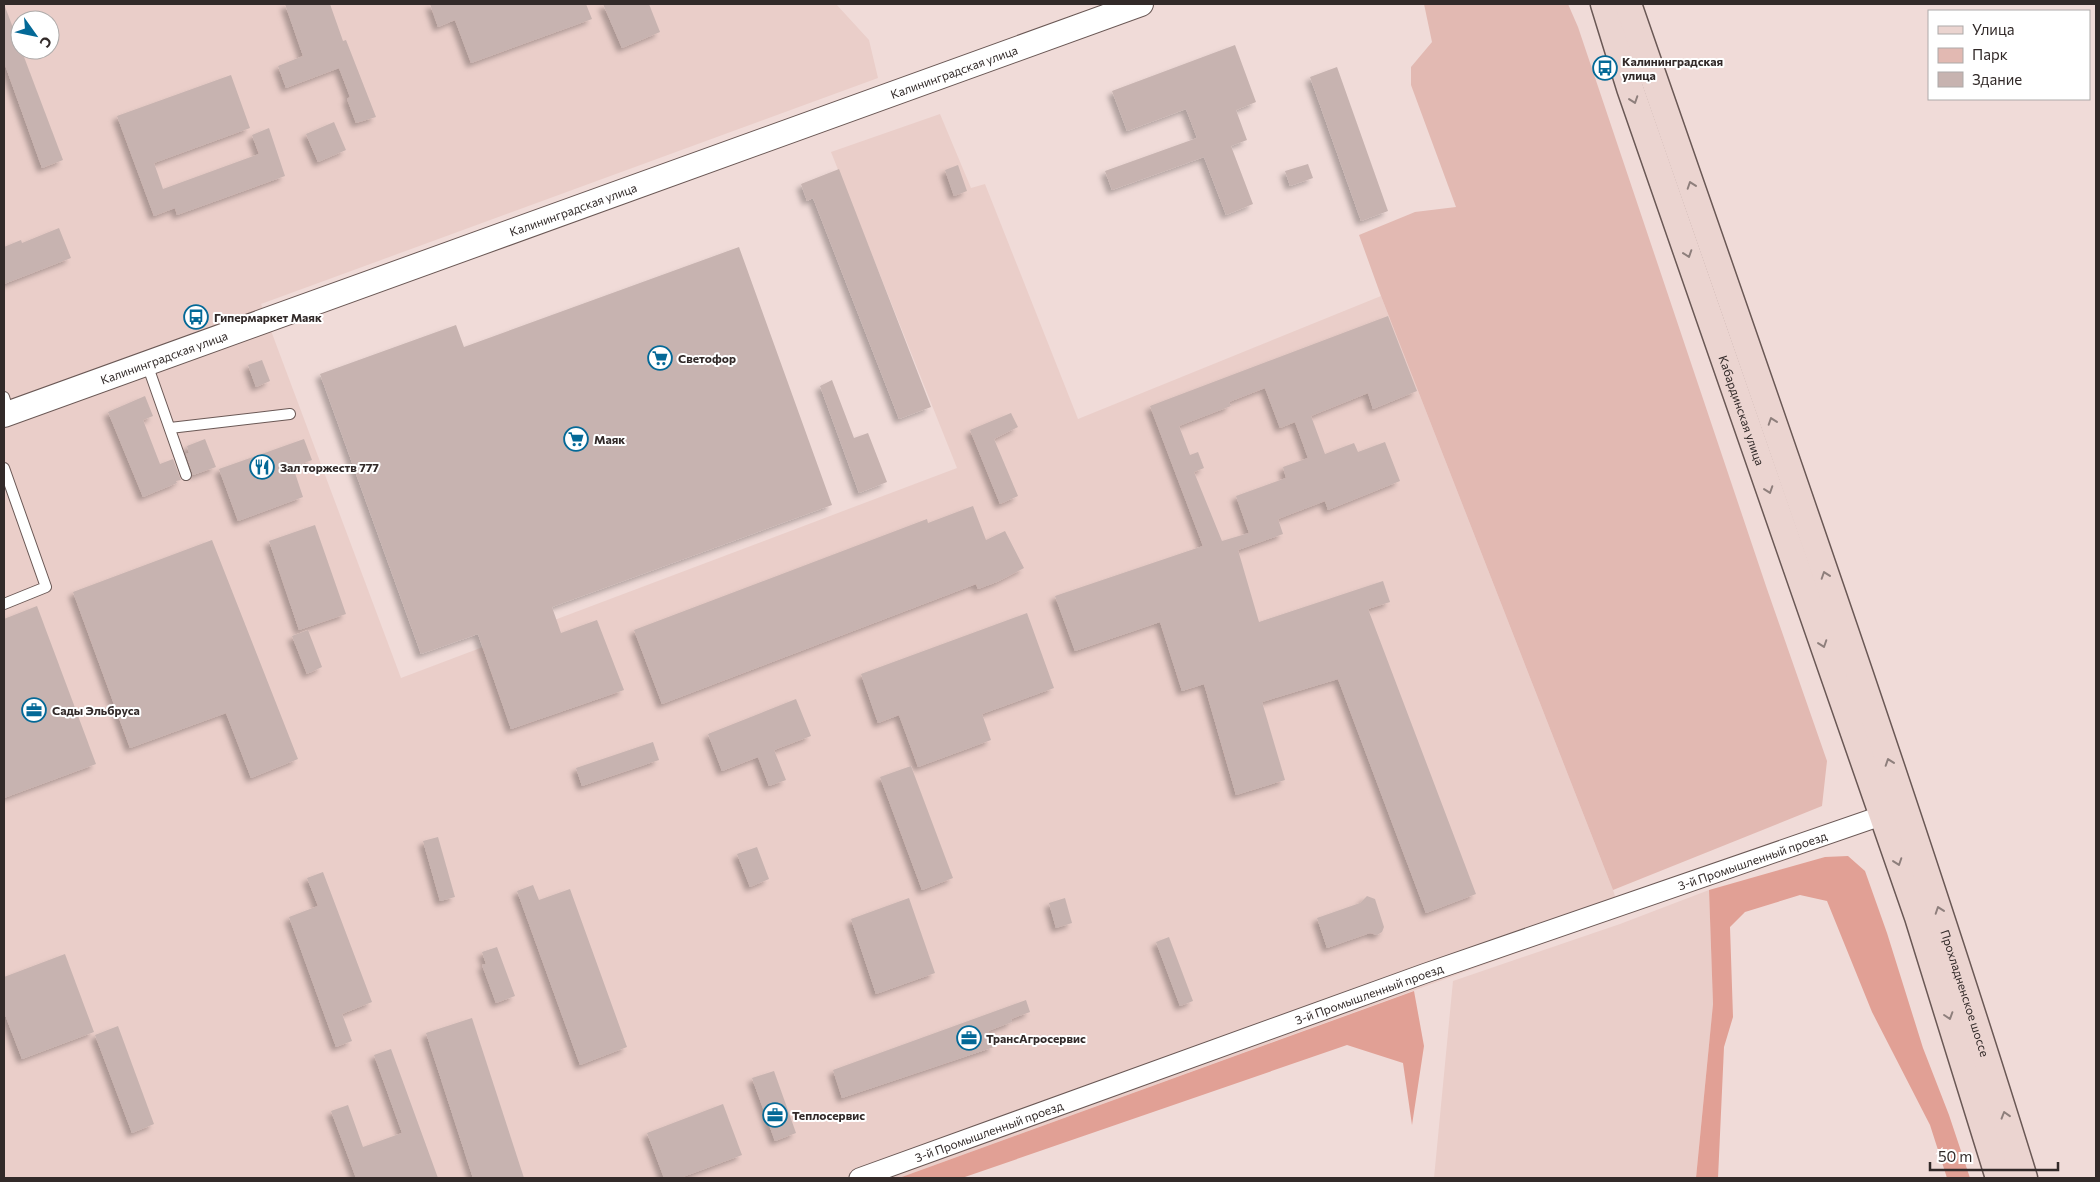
<svg xmlns="http://www.w3.org/2000/svg" width="2100" height="1182" viewBox="0 0 2100 1182" font-family="Commissioner,sans-serif">
<style>
.built{fill:#eacec9;fill-rule:evenodd}
.green{fill:#e2b9b2}
.forest{fill:#e1a095}
.building{fill:#c7b3b0;fill-rule:evenodd;filter:url(#shadow)}
.lines{fill:none;stroke-linecap:round;stroke-linejoin:round}
.service-casing{stroke:#6a5855;stroke-width:12}
.minor-casing{stroke:#6a5855;stroke-width:21}
.tertiary-casing{stroke:#6a5855;stroke-width:26}
.secondary-casing{stroke:#6a5855;stroke-width:29}
.service{stroke:#fff;stroke-width:10}
.minor{stroke:#fff;stroke-width:19}
.tertiary{stroke:#fff;stroke-width:24}
.secondary{stroke:#ebd4d0;stroke-width:26}
.oneway{stroke:#8e7f7c}
.labels{text-anchor:middle;dominant-baseline:central;stroke-width:4;stroke-linejoin:round;paint-order:stroke}
.poi-label{font-size:12px;font-weight:bold;fill:#322a29;stroke:#fff;text-anchor:start}
.street-label{font-size:12px;fill:#322a29;stroke:#fff}
</style>
<defs>
<filter id="shadow"><feDropShadow dx="-4.5" dy="4.5" stdDeviation="2.5" flood-color="#0004"/></filter>
</defs>
<rect width="100%" height="100%" fill="#f0dbd8"/>
<g class="built">
<path d="M4,4h832l33,36 9,38 -617,226 140,374 556,-210 -126,-316 109,-38 31,74 14,-4 93,235 303,-123 232,594 8,25 -722,263h-895zM20,20h30v30h-30z"/>
<polygon points="1709,890 1713,1004 1696,1178 1434,1178 1453,981 1620,924"/>
</g>
<polygon class="green" points="1424,4 1568,4 1578,27 1767,589 1827,761 1822,806 1613,890 1381,296 1359,235 1415,212 1456,207 1411,85 1411,67 1432,42"/>
<g class="forest">
<polygon points="1848,856 1865,871 1887,933 1923,1048 1949,1115 1970,1178 1947,1178 1930,1125 1872,1012 1827,901 1800,895 1745,912 1730,927 1733,1017 1724,1047 1718,1178 1696,1178 1713,1004 1709,890 1825,857"/>
<polygon points="1414,991 1424,1046 1412,1125 1403,1063 1347,1045 962,1178 899,1178"/>
</g>
<g class="building">
<polygon points="4,4 63,160 42,168 4,62"/>
<polygon points="285,4 330,4 343,41 346,40 376,117 356,123 347,99 350,97 339,68 286,88 278,66 303,56"/>
<polygon points="430,4 586,4 592,19 471,63 455,20 438,27"/>
<polygon points="603,4 649,4 660,32 622,48"/>
<polygon points="1235,45 1256,102 1236,110 1247,140 1231,146 1253,204 1226,215 1204,157 1112,190 1105,171 1197,138 1186,109 1127,131 1112,91"/>
<polygon points="1337,67 1388,211 1361,221 1310,77"/>
<polygon points="231,75 250,128 154,163 163,189 259,154 252,135 269,128 285,176 177,215 175,208 154,216 117,116"/>
<polygon points="334,122 346,150 318,162 306,134"/>
<polygon points="1308,164 1313,178 1290,186 1285,171"/>
<polygon points="958,165 967,191 954,196 945,170"/>
<polygon points="839,169 931,407 899,419 813,198 807,201 801,184"/>
<polygon points="59,228 71,258 4,284 4,247 21,240 22,243"/>
<polygon points="739,247 832,505 552,607 561,633 597,620 624,690 511,729 478,634 421,654 320,374 456,325 464,347"/>
<path d="M1388,316l29,75 -44,18 -5,-16 -57,23 14,38 29,-11 4,9 27,-10 15,39 -72,29 -3,-9 -47,18 5,15 -45,16 21,72 124,-41 7,21 -22,7 108,285 -50,19 -88,-234 -76,23 23,78 -49,15 -32,-111 -22,7 -22,-69 -85,29 -20,-55 148,-50 -53,-140zM1265,388l15,40 15,-6 13,36 -25,9 3,11 -50,18 13,37 -27,8 -28,-69 10,-4 -6,-16 -8,3 -11,-29 52,-20 -2,-4z"/>
<polygon points="262,360 270,381 256,387 248,365"/>
<polygon points="832,380 854,438 868,433 887,482 859,493 820,386"/>
<polygon points="145,396 153,416 143,420 160,464 173,459 181,480 176,481 177,483 143,497 108,412"/>
<polygon points="1011,413 1018,427 994,439 1018,496 1000,504 970,430"/>
<polygon points="205,439 216,467 193,475 186,454 189,453 187,446"/>
<polygon points="304,439 312,460 293,467 303,497 238,521 219,469"/>
<polygon points="973,506 986,540 1005,531 1024,568 997,582 978,589 976,584 662,704 634,630 927,519 928,523"/>
<polygon points="315,525 346,614 299,630 269,541"/>
<polygon points="212,540 298,759 251,778 226,713 130,748 73,592"/>
<polygon points="37,606 96,764 4,798 4,619"/>
<polygon points="1027,613 1054,688 982,714 991,740 918,767 899,715 878,723 861,674"/>
<polygon points="308,630 322,667 307,674 292,636"/>
<polygon points="796,699 811,736 774,750 786,780 769,786 758,757 722,771 708,734"/>
<polygon points="653,742 659,760 582,786 576,768"/>
<polygon points="911,766 953,878 922,890 880,777"/>
<polygon points="438,837 455,897 440,901 423,841"/>
<polygon points="757,847 769,879 750,887 737,854"/>
<polygon points="323,872 372,1002 342,1014 352,1041 336,1047 289,917 318,906 307,878"/>
<polygon points="533,885 539,900 570,889 627,1047 580,1065 517,891"/>
<polygon points="1367,896 1375,899 1384,927 1382,932 1377,935 1370,933 1327,948 1317,918 1360,903"/>
<polygon points="909,898 935,973 876,994 851,919"/>
<polygon points="1065,898 1072,923 1056,928 1049,903"/>
<polygon points="1169,937 1193,1001 1180,1006 1156,942"/>
<polygon points="497,947 515,996 496,1003 482,965 486,964 482,952"/>
<polygon points="65,954 94,1032 22,1059 4,1012 4,977"/>
<polygon points="1026,1000 1030,1012 1011,1019 1012,1022 988,1031 994,1047 842,1098 833,1070"/>
<polygon points="472,1018 524,1178 473,1178 426,1033"/>
<polygon points="118,1026 154,1124 132,1133 95,1035"/>
<polygon points="391,1049 438,1178 356,1178 331,1111 348,1105 363,1147 402,1133 374,1055"/>
<polygon points="774,1071 796,1133 775,1141 752,1078"/>
<polygon points="723,1104 742,1155 680,1178 664,1178 647,1133"/>
</g>
<g class="lines">
<g class="service-casing">
<g id="service">
<polyline points="147,364 186,475"/>
<polyline points="4,397 9,413"/>
<polyline points="170,428 290,414"/>
<polyline points="4,468 46,587 4,604"/>
</g>
</g>
<g class="minor-casing">
<g id="minor">
<path id="s1" d="M859,1178l567,-205 469,-162"/>
</g>
</g>
<g class="tertiary-casing">
<g id="tertiary">
<path id="s2" d="M4,415l1137,-411"/>
</g>
</g>
<g class="secondary-casing">
<g id="secondary">
<path id="s3" d="M1604,4l26,84 288,829 81,261"/>
<path id="s4" d="M1628,4c135,390 274,780 396,1174"/>
</g>
</g>
<use href="#service" class="service"/>
<use href="#minor" class="minor"/>
<use href="#tertiary" class="tertiary"/>
<use href="#secondary" class="secondary"/>
</g>
<defs><path id="oneway-chevron" d="M-2-3.5L2.5 0L-2 3.5" fill="none" stroke-width="1.6" stroke-linecap="round" stroke-linejoin="round" transform="scale(1.25)"/></defs>
<g class="oneway">
<use href="#oneway-chevron" transform="translate(1634 100) rotate(71)"/>
<use href="#oneway-chevron" transform="translate(1691 185) rotate(-109)"/>
<use href="#oneway-chevron" transform="translate(1688 254) rotate(71)"/>
<use href="#oneway-chevron" transform="translate(1772 421) rotate(-109)"/>
<use href="#oneway-chevron" transform="translate(1769 490) rotate(71)"/>
<use href="#oneway-chevron" transform="translate(1825 575) rotate(-109)"/>
<use href="#oneway-chevron" transform="translate(1823 644) rotate(71)"/>
<use href="#oneway-chevron" transform="translate(1889 762) rotate(-109)"/>
<use href="#oneway-chevron" transform="translate(1898 862) rotate(71)"/>
<use href="#oneway-chevron" transform="translate(1939 910) rotate(-109)"/>
<use href="#oneway-chevron" transform="translate(1949 1016) rotate(72)"/>
<use href="#oneway-chevron" transform="translate(2005 1115) rotate(-107)"/>
</g>
<defs>
<g id="bus-ring" transform="scale(1.25)"><circle r="9.5" fill="#fff" stroke="#046997" stroke-width="1.5"/><path d="M-5-6H5V4H4V6H2V4H-2V6H-4V4H-5ZM-3.5-4V0h7V-4ZM-3.5 1.2v1.5H-2V1.2ZM2 1.2v1.5H3.5V1.2Z" fill="#046997"/></g>
<g id="supermarket-ring" transform="scale(1.25)"><circle r="9.5" fill="#fff" stroke="#046997" stroke-width="1.5"/><path d="M-6-5.5h2.5l.6 2H6L4.5 2H-2.5L-4.4-4H-6ZM-1.5 3.2a1.3 1.3 0 1 0 .1 0ZM3 3.2a1.3 1.3 0 1 0 .1 0Z" fill="#046997"/></g>
<g id="restaurant-ring" transform="scale(1.25)"><circle r="9.5" fill="#fff" stroke="#046997" stroke-width="1.5"/><path d="M-5-6h1v4h1v-4h1v4h1v-4h1v5L-1.5 .5V6h-2V.5L-5-1ZM5-6V6H3V1.5H1.5Q1.5-4 5-6Z" fill="#046997"/></g>
<g id="office-ring" transform="scale(1.25)"><circle r="9.5" fill="#fff" stroke="#046997" stroke-width="1.5"/><path d="M-6-3h4V-5.5h4V-3h4V5H-6ZM-1-4.5V-3h2v-1.5ZM-6 0V1H6V0Z" fill="#046997"/></g>
</defs>
<g fill-rule="evenodd">
<use href="#bus-ring" x="1605" y="68"/>
<use href="#bus-ring" x="196" y="317"/>
<use href="#supermarket-ring" x="660" y="358"/>
<use href="#supermarket-ring" x="576" y="439"/>
<use href="#restaurant-ring" x="262" y="467"/>
<use href="#office-ring" x="34" y="710"/>
<use href="#office-ring" x="969" y="1038"/>
<use href="#office-ring" x="775" y="1115"/>
</g>
<g class="labels">
<g class="poi-label">
<text x="1622" y="61">Калининградская<tspan x="1622" dy="14">улица</tspan></text>
<text x="214" y="317">Гипермаркет Маяк</text>
<text x="678" y="358">Светофор</text>
<text x="594" y="439">Маяк</text>
<text x="280" y="467">Зал торжеств 777</text>
<text x="52" y="710">Сады Эльбруса</text>
<text x="986" y="1038">ТрансАгросервис</text>
<text x="792" y="1115">Теплосервис</text>
</g>
<g class="street-label">
<text stroke="none"><textPath href="#s2" startOffset="1010">Калининградская улица</textPath></text>
<text stroke="none"><textPath href="#s2" startOffset="605">Калининградская улица</textPath></text>
<text stroke="none"><textPath href="#s2" startOffset="170">Калининградская улица</textPath></text>
<text stroke="none"><textPath href="#s3" startOffset="429">Кабардинская улица</textPath></text>
<text stroke="none"><textPath href="#s1" startOffset="948">3-й Промышленный проезд</textPath></text>
<text stroke="none"><textPath href="#s4" startOffset="1045">Прохладненское шоссе</textPath></text>
<text stroke="none"><textPath href="#s1" startOffset="542">3-й Промышленный проезд</textPath></text>
<text stroke="none"><textPath href="#s1" startOffset="138">3-й Промышленный проезд</textPath></text>
</g>
</g>
<rect width="2100" height="1182" fill="none" stroke="#322a29" stroke-width="10"/>
<rect x="1928" y="10" width="162" height="90" fill="#ffffff" stroke="#adaaa9"/>
<rect x="1938" y="26" width="25" height="8" fill="#ebd4d0" stroke="#adaaa9"/>
<text x="1972" y="35" font-size="15" fill="#322a29">Улица</text>
<rect x="1938" y="48" width="25" height="15" fill="#e2b9b2" stroke="#adaaa9"/>
<text x="1972" y="60" font-size="15" fill="#322a29">Парк</text>
<rect x="1938" y="72" width="25" height="15" fill="#c7b3b0" stroke="#adaaa9"/>
<text x="1972" y="85" font-size="15" fill="#322a29">Здание</text>
<g transform="translate(35 35) rotate(123)"><circle r="24" fill="#ffffff" stroke="#adaaa9"/>
<path d="M0-4L9 19L0 12L-9 19Z" fill="#046997"/>
<text y="-8" font-size="14" font-weight="bold" text-anchor="middle" fill="#322a29">С</text>
</g>
<path d="M1930 1162v8h128v-8" fill="none" stroke="#322a29" stroke-width="2.5"/>
<text x="1938" y="1162" font-size="15" fill="#322a29" stroke="#ffffff" stroke-width="4" paint-order="stroke">50 m</text>
</svg>
